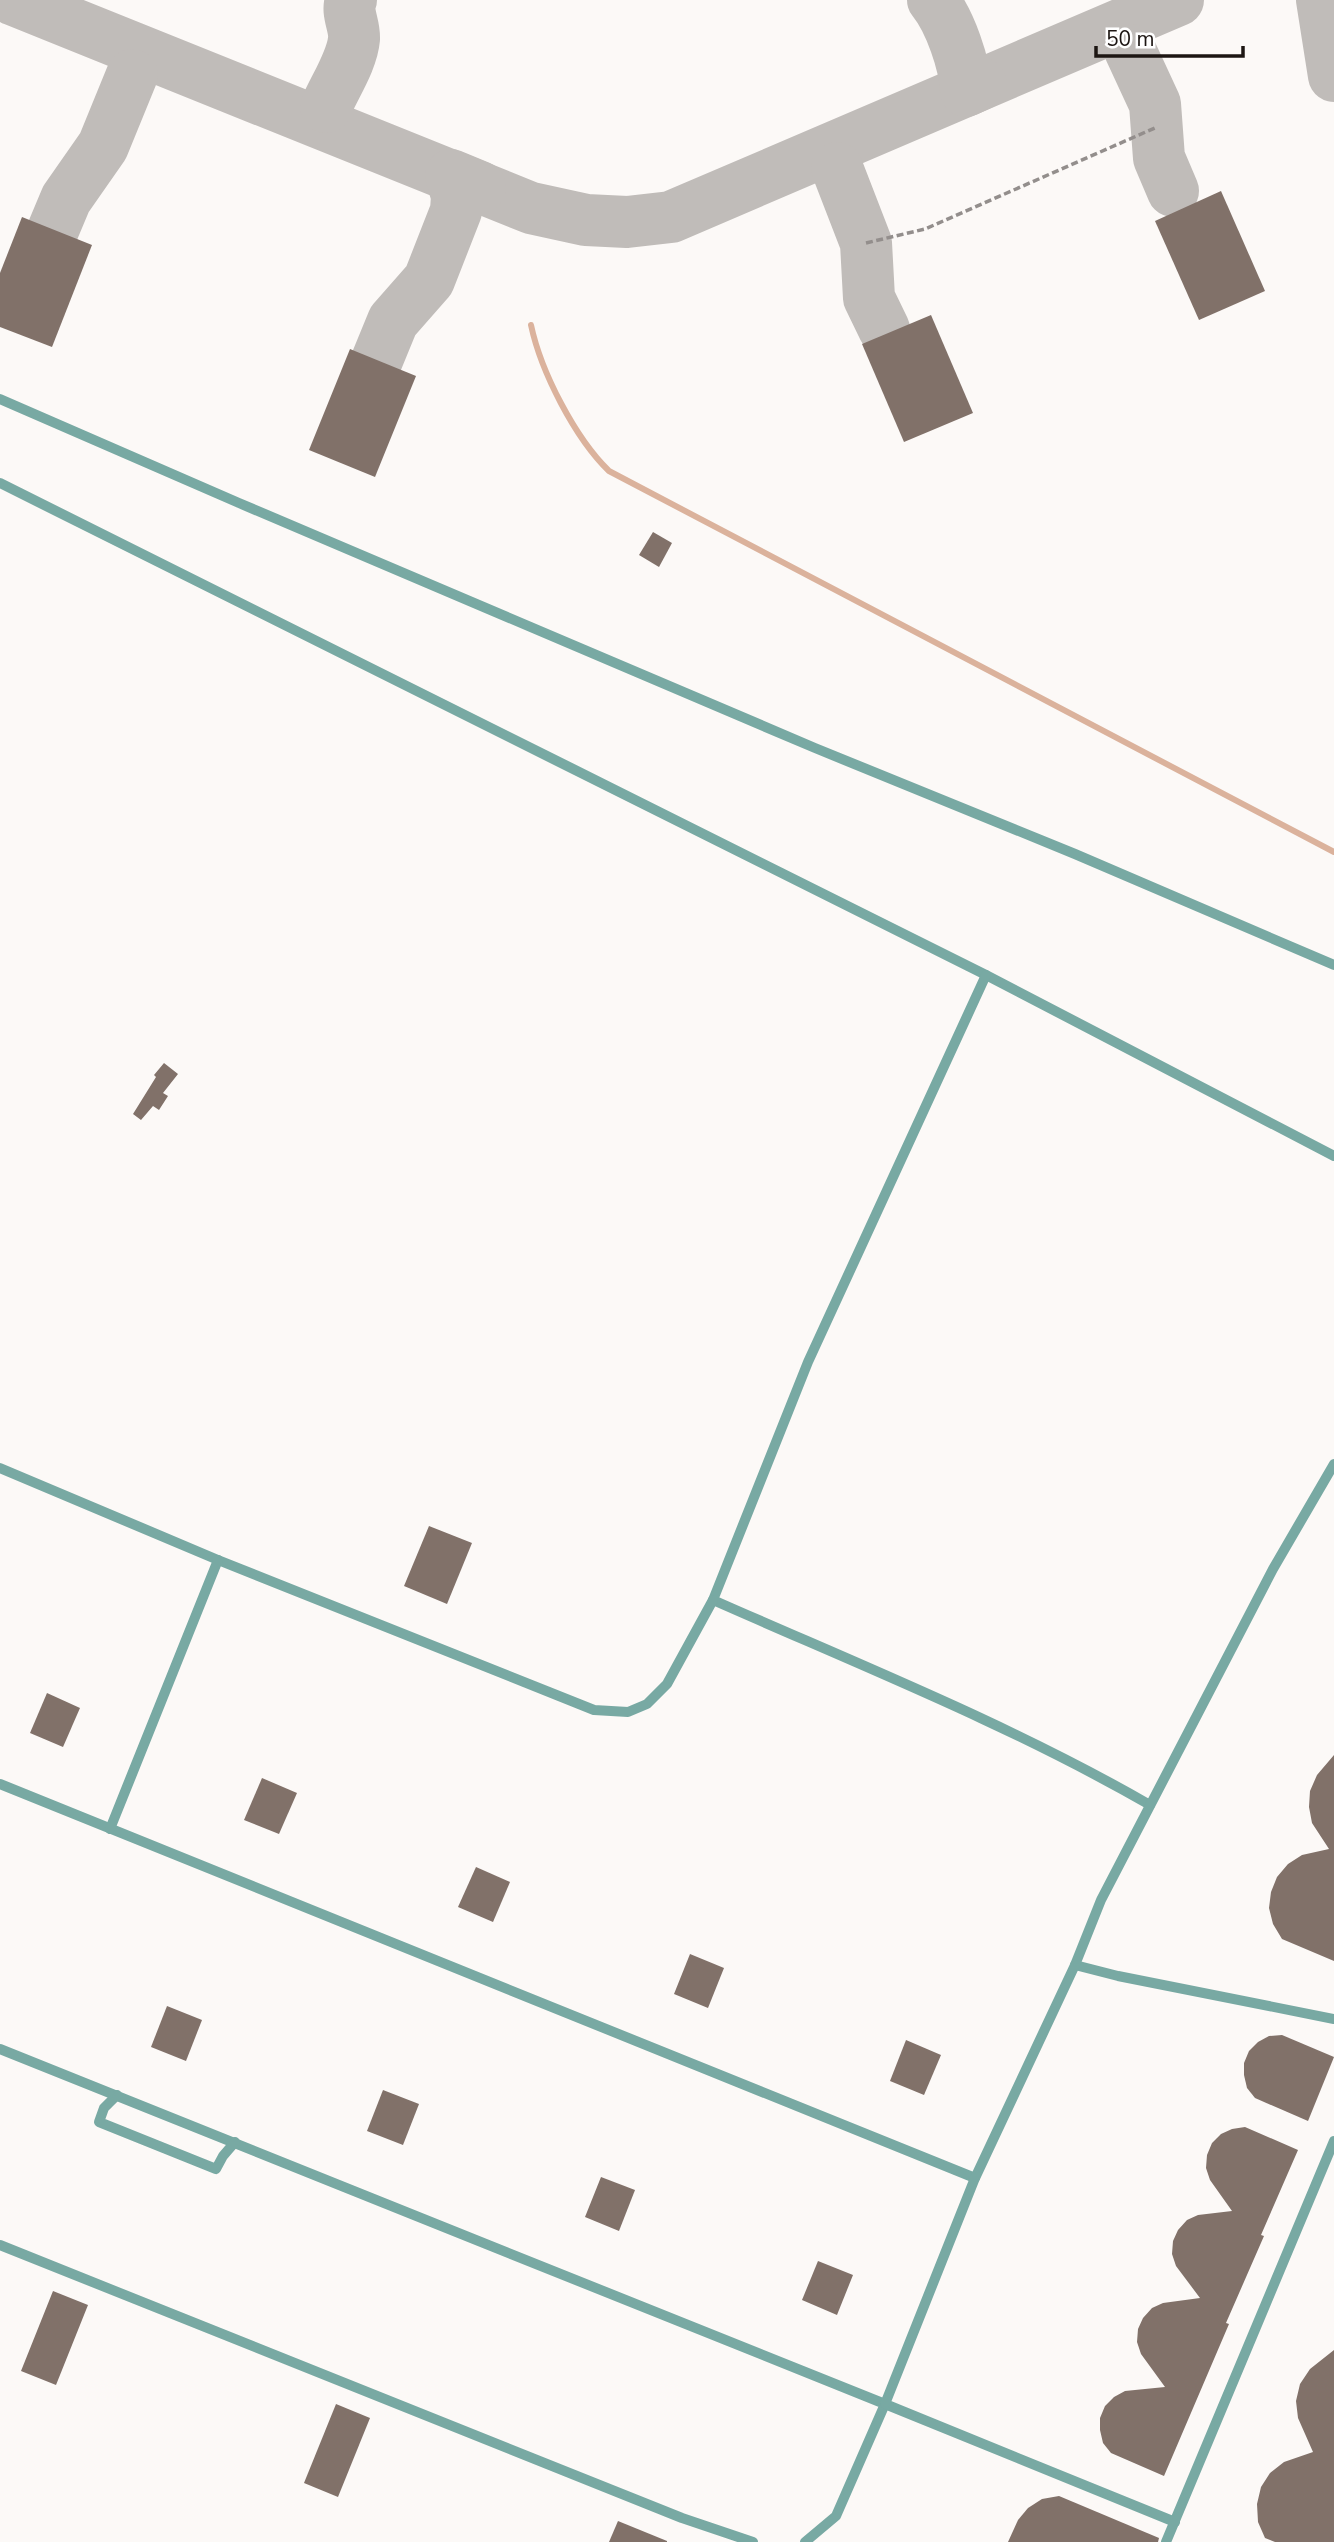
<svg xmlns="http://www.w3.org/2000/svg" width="1334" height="2542" viewBox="0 0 1334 2542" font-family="'Nunito Sans',sans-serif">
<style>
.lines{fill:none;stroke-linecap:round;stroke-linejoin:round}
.stream{stroke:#dbb29c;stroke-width:6}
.taxiway{stroke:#c0bcb9;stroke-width:52}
.building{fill:#817169}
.path{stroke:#938e8c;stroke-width:3.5;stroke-dasharray:7 3.5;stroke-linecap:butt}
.lane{stroke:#78a9a3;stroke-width:10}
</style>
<rect width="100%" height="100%" fill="#fcf9f7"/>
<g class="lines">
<path class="stream" d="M531,325c10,47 44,113 78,146l725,381"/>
<g class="taxiway">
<polyline points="14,0 531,208 586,220 627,222 671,217 1178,0"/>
<path d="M933,0c17,21 32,64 33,91l15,-7 -16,-9"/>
<polyline points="1322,0 1334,76"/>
<polyline points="1130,50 1155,104 1159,158 1173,191"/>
<path d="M326,107c9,-21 26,-46 28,-68 1,-14 -8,-26 -3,-39"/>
<polyline points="837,168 866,243 869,298 884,329"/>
<polyline points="53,230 66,199 103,146 132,75"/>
<polyline points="377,360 393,321 429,280 456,211 457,196 451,175 480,187"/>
</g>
</g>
<g class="building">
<polygon points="1221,191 1265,291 1199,320 1155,221"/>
<polygon points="22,217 92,245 52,347 0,327 0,273"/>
<polygon points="931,315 973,413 904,442 862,344"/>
<polygon points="350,349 416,376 375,477 309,450"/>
<polygon points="653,532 672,543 659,567 639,555"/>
<polygon points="164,1063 178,1074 163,1093 168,1096 159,1110 153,1106 141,1120 133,1114 156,1077 154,1075"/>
<polygon points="429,1526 472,1543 447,1604 404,1586"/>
<polygon points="47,1693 80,1708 63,1747 30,1733"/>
<polygon points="1334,1755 1334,1961 1282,1939 1273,1924 1269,1908 1271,1892 1277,1877 1288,1864 1302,1855 1329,1849 1312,1823 1309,1807 1310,1791 1317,1775"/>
<polygon points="262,1778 297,1793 279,1834 244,1820"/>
<polygon points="476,1867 510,1882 493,1922 458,1907"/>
<polygon points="690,1954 724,1968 708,2008 674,1994"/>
<polygon points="167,2006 202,2020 186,2061 151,2047"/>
<polygon points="1282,2035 1334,2057 1308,2121 1255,2098 1247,2088 1244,2075 1244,2063 1249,2051 1258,2042 1269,2036"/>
<polygon points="906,2040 941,2055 924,2095 890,2081"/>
<polygon points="383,2090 419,2104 403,2145 367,2131"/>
<polygon points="1245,2127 1298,2150 1261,2235 1264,2236 1226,2323 1229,2324 1164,2476 1111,2453 1103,2443 1100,2430 1100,2418 1105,2406 1114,2397 1125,2391 1165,2387 1141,2354 1137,2342 1138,2329 1143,2318 1152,2308 1163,2303 1200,2298 1176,2266 1172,2254 1173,2241 1178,2230 1187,2220 1198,2215 1232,2211 1210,2180 1206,2168 1207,2155 1212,2143 1221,2134 1232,2129"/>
<polygon points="601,2177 635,2190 619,2231 585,2217"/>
<polygon points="818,2261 853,2275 837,2315 802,2300"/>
<polygon points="53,2291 88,2305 56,2385 21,2371"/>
<polygon points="1334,2350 1334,2542 1275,2542 1265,2538 1258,2522 1257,2504 1261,2487 1270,2473 1284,2462 1313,2452 1298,2418 1296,2401 1300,2384 1310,2369"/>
<polygon points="336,2404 370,2418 338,2497 304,2483"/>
<polygon points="1059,2496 1159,2538 1158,2542 1008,2542 1018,2520 1028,2508 1042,2499"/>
<polygon points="618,2521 667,2541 667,2542 609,2542"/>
</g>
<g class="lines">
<polyline class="path" points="866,243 925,229 1157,127"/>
<g class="lane">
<polyline points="0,399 239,503 815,748 1075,854 1334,965"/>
<polyline points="0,483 986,975 1334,1156"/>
<path d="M986,975l-178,387 -95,238c147,65 298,125 437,205"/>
<polyline points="0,1468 218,1560 594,1710 628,1712 647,1704 667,1684 713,1600"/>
<polyline points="0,1784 975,2178"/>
<polyline points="110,1829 218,1560"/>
<polyline points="1075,1965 1118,1976 1334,2019"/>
<polyline points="0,2049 885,2404 836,2516 805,2542"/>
<polyline points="117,2095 104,2108 99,2122 216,2169 223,2156 235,2142"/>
<polyline points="0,2245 682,2518 753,2542"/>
<polyline points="1175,2522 885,2404 975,2178 1075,1965 1101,1900 1273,1569 1334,1464"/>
<polyline points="1166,2542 1334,2141"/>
</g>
</g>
<path d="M1096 46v10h147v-10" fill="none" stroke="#1d1613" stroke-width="3.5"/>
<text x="1106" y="46" font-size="21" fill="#1d1613" stroke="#ffffff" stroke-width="5" paint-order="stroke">50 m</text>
</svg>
